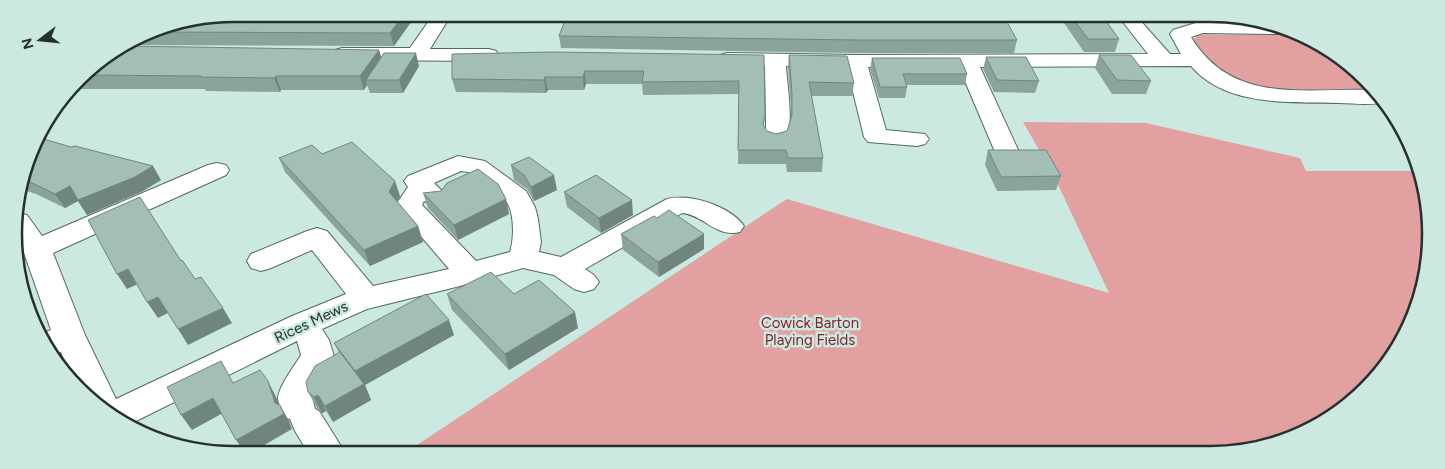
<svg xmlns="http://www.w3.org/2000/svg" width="1445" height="469" viewBox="0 0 1445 469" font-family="Figtree,sans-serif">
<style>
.green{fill:#e2a1a0}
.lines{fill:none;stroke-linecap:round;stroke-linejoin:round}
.minor-casing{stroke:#506963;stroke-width:2}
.minor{fill:#fff;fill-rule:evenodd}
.wall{fill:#8ba39d}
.shaded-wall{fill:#71857f}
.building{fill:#a2beb6;stroke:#71857f}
.labels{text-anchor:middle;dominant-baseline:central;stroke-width:5;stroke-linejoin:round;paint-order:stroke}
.street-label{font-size:15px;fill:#26312f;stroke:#cce9e1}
.park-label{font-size:15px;fill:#85212b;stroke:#cce9e1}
.rim{fill:none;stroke:#26312f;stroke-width:2.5}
</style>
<rect width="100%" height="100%" fill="#cce9e1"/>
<g class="green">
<path d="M1291,34l42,17 40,40c-44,-1 -105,5 -145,-12 -12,-6 -29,-28 -34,-40l4,-4z"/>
<polygon points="1023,122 1146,123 1300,158 1306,171 1419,171 1427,192 1427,278 1402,345 1366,391 1308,432 1240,453 408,451 787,199 1109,293 1053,174"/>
</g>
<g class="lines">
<g class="minor-casing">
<g id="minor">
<polygon points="433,15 451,15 430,49 489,49 496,51 499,55 496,59 489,61 342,60 335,58 332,54 335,50 342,48 410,48"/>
<path d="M1119,17l19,1 32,36h11l-11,-20 3,-4 29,-9 62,1 21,9 -8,3 -74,-1 -12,4c41,68 113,51 181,53l12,12c-14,4 -31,1 -45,1 -49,-1 -113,4 -148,-37l-211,1 39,85 -3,5 -9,2 -9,-2 -3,-5 -36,-85h-91l18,63 39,4 4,5 -4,5 -8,2 -49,-4 -4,-5 -17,-70 -61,-1c1,19 9,62 -2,78l-8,2 -8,-2 -4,-5 2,-12 -1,-61 -45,-3 -3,-4 3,-4 7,-2 129,2 292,-1z"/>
<path d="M458,156l27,5 41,30 9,16 3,12 3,23 -2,10 22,5 106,-58c23,-6 63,7 77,27l-4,6c-24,6 -36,-17 -58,-19l-97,56 9,6 5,7 -5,7 -10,3 -10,-3 -20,-14 -31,-7 -67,19 -89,22 -45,20 7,11 5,16 -22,41 3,12 4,2 25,40h-37l-12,-20 -5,-12 -4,-1c-3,-6 -7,-13 -8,-19 0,-12 17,-34 23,-44l-4,-14 -169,84 -16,-7 -40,-39 -11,-27 -11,4 -9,-22 10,-4 -28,-80 -5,-8 -2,-29 11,2 15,21 166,-71 9,-2 9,2 3,5 -3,5 -173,78 32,82 31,64 176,-83 54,-22 -34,-44 -41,18 -10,3 -10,-3 -4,-7 4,-7 56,-23 10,-3 10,3 46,55 76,-17 -54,-63 13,-19 -4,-6 4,-5zM461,171l7,1c11,8 30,19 38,29 9,12 8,38 4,51l-34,9 -54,-56 2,-4 12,5 9,-2 4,-6 -15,-15z"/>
</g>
</g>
<use href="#minor" class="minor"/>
</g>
<g class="wall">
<polygon points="416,15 394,46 127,45 150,30"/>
<polygon points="1060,17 1103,17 1119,39 1115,52 1084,52"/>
<polygon points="896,20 1017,40 1014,53 856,53 561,48 559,36"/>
<polygon points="379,50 381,57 419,66 403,93 370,93 367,85 364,90 281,90 280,92 206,91 205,89 73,89 89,69"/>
<polygon points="764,55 764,127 767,131 776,134 787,131 791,117 791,106 788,68 789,55 854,83 852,96 811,96 823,158 822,172 787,172 786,164 738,164 739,94 643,95 642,84 586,84 584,90 548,90 546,93 456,92 452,79"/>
<polygon points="1099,55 1151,81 1146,94 1112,94 1095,68"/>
<polygon points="986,57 1039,81 1035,93 994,92 983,69"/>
<polygon points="872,58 967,74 965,85 906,85 907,87 905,98 879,98 870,69"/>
<polygon points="37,137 161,180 143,191 87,215 78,201 65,208 36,194 21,189"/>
<polygon points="988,150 1061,176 1056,190 997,191 985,165"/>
<polygon points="322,154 400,196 397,202 418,226 423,242 370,266 285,172 279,158"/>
<polygon points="511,165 557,190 534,201 527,189 514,180"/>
<polygon points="564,192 633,215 601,233 567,207"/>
<polygon points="423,193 509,214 458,240 428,208"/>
<polygon points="657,218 704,249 659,277 623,250 621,234"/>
<polygon points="447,294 514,294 578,328 509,370 452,310"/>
<polygon points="454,335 365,385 371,400 333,422 326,411 322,413 317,408 308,392 339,353 334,343"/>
</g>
<g class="shaded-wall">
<polygon points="404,14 416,15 394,46 390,33"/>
<polygon points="379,50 383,63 366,80 367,85 364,90 360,76"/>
<polygon points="416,53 419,66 403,93 399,80"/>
<polygon points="585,71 586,84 584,90 583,77"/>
<polygon points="276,76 281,90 280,92 274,78"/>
<polygon points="545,77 548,90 546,93 544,80"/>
<polygon points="153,166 161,180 143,191 87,215 78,201 65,208 55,194 70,186"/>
<polygon points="554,175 557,190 534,201 531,187"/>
<polygon points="395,181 400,196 394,207 389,192"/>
<polygon points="506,199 509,214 458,240 454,225"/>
<polygon points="632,200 633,215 601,233 599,218"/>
<polygon points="418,226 423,242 370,266 364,250"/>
<polygon points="704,234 704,249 659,277 658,262"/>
<polygon points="128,269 138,284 127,289 117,274"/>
<polygon points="158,297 168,313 158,318 147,302"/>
<polygon points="223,308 232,323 188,345 178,329"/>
<polygon points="575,312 578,328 509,370 505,354"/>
<polygon points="449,320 454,335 365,385 371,400 333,422 325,406 362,385 355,371"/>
<polygon points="268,381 276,397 283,414 280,405 289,421 292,429 254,451 244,451 236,440 275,403"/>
<polygon points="318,395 326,411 322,413 314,397"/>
<polygon points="213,398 223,413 192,430 181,415"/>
</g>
<g class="building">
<polygon points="234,14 404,14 390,33 147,32 150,30"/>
<polygon points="567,15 895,17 896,20 1007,22 1017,40 858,40 559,36"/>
<polygon points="1072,17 1103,17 1119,39 1088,39"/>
<polygon points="125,46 379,50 360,76 276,76 274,78 199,77 201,76 84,75 89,69"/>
<polygon points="553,52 764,55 765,113 763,125 767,131 776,134 787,131 792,115 792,93 789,55 847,56 854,83 809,82 823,158 788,158 786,150 738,150 739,81 642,82 644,71 585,71 583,77 545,77 544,80 452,79 452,54"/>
<polygon points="384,53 416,53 399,80 366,80"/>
<polygon points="1099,55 1131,55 1151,81 1117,80"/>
<polygon points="986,57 1026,57 1039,81 997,80"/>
<polygon points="872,58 960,58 967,74 903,74 907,87 880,87"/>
<polygon points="37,137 71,147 75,146 153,166 135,177 78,200 70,186 55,194 24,179"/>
<polygon points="352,142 395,181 389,192 418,226 364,250 279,158 312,145 322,154"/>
<polygon points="988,150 1046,150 1061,176 1001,177"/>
<polygon points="529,157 554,175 531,187 524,175 511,165"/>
<polygon points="478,169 498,184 506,199 454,225 423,193 441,191 447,183"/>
<polygon points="596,175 632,200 599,218 564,192"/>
<polygon points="140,197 181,261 182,260 195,279 201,277 223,308 178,329 158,297 147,302 128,269 117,274 88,220"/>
<polygon points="669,210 704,234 658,262 621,234 654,216 657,218"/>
<polygon points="491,272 514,294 539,280 575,312 505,354 447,294"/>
<polygon points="426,294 449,320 355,371 334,343"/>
<polygon points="340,352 364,384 325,406 318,395 314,397 308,392 306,382 315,366"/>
<polygon points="221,361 233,383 260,370 268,381 275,403 280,405 284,414 236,440 213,398 181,415 167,387"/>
</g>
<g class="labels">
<g class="street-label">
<text transform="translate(311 322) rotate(-25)">Rices Mews</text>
</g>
<g class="park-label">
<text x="810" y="323">Cowick Barton<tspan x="810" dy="17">Playing Fields</tspan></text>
</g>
</g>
<path d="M0 0H1445V469H0ZM234 22H1210A212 212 0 0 1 1422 234V234A212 212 0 0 1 1210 446H234A212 212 0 0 1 22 234V234A212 212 0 0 1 234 22Z" fill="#cce9e1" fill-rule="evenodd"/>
<path class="rim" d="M234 22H1210A212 212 0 0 1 1422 234V234A212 212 0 0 1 1210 446H234A212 212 0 0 1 22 234V234A212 212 0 0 1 234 22Z"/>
<g transform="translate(40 40) rotate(254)" stroke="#cce9e1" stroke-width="4" paint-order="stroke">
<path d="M0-4L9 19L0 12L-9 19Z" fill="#26312f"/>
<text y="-8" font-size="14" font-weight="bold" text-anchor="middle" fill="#26312f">N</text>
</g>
</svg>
